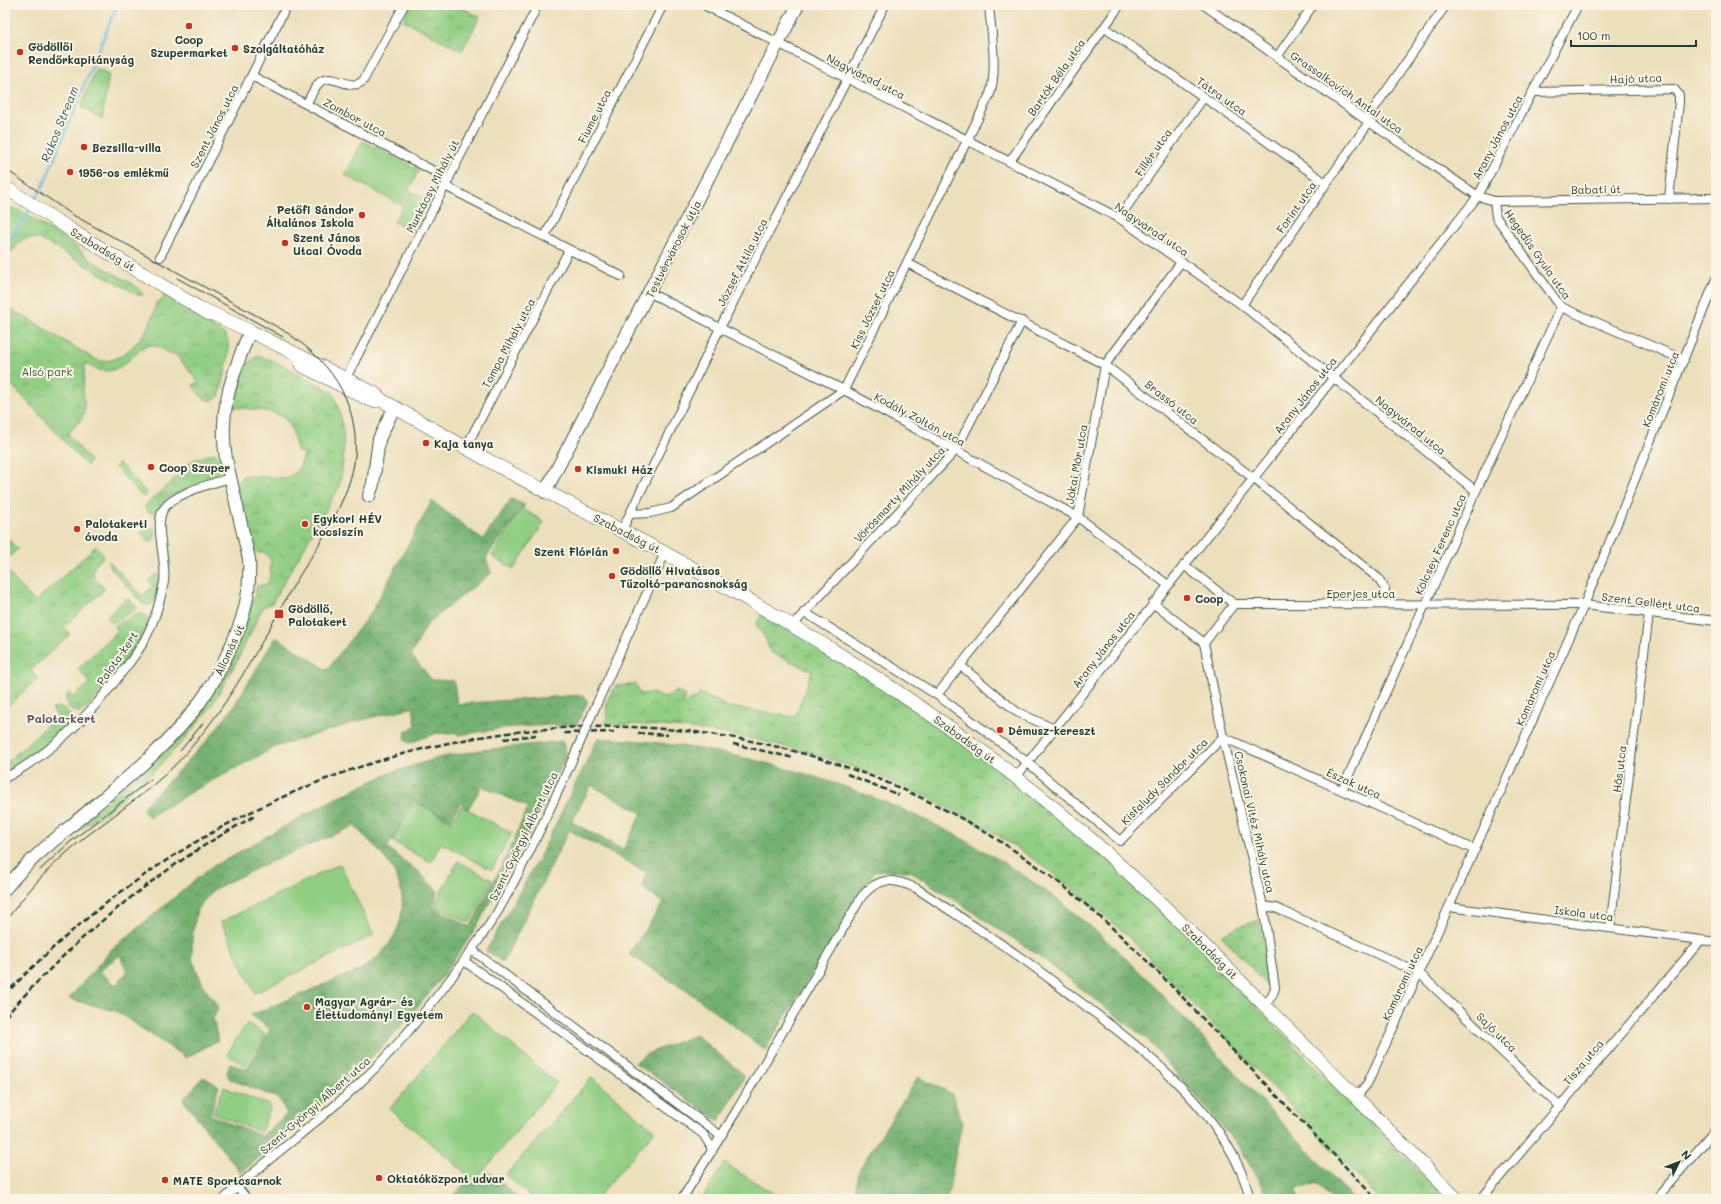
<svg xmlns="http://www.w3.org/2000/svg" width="1721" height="1204" viewBox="0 0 1721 1204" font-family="Mali,sans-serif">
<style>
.grass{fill:url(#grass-tufts);stroke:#58865c}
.forest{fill:url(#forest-crowns);stroke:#4a7752;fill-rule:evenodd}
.pitch{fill:#91ce83;stroke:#58865c}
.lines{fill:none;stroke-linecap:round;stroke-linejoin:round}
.stream{stroke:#66b9e2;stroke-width:2.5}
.street-casing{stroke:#3e5548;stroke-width:10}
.secondary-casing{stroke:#3e5548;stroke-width:14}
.primary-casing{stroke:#3e5548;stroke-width:14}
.street{stroke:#fff;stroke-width:8}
.secondary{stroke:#fff;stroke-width:12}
.primary{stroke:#fff;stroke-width:13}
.tram{stroke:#1f3d34;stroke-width:1}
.rail{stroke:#1f3d34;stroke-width:2.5;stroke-dasharray:6 3;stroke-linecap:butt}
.street-bridge-casing{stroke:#3e5548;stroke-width:10;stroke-linecap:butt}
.street-bridge{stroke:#fff;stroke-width:8}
.poi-dot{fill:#c8321e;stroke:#fcf5e5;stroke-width:1.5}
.labels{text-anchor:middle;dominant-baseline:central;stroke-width:4;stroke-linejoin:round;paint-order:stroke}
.poi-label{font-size:11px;font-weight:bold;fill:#1f3d34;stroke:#fcf5e5;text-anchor:start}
.street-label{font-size:11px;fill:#1f3d34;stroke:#fcf5e5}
.park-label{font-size:11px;fill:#365a44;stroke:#fcf5e5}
.water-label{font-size:12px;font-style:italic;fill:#315c60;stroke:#fcf5e5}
.neighbourhood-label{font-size:12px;font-weight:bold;fill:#585d6f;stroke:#fcf5e5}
</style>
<defs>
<pattern id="grass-tufts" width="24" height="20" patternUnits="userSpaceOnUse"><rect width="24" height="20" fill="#91ce83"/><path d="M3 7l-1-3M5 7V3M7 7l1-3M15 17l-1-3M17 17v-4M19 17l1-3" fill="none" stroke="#76a86c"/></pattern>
<pattern id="forest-crowns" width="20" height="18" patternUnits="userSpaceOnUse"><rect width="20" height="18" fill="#74b171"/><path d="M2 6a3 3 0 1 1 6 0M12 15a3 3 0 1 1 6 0" fill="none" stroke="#5f915e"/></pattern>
</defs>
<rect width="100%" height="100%" fill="#fcf5e5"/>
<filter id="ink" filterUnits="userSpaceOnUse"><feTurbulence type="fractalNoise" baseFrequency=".025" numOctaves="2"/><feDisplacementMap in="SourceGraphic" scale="8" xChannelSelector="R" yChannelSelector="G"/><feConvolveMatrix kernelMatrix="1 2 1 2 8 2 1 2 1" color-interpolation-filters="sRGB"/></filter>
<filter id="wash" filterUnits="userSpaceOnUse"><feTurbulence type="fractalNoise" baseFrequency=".012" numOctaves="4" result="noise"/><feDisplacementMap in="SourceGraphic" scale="16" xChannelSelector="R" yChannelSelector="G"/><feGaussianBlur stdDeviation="0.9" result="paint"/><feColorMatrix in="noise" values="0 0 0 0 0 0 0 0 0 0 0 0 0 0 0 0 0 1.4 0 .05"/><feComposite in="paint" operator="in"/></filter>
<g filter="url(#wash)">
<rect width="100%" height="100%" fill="#ecdfbc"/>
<g class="grass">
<polygon points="411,5 457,5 480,17 462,51 403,20"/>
<polygon points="96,68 109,74 102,119 81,107"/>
<polygon points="411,191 429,200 412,231 394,222"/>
<path d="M5,206l14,4 49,31 24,20 44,25 7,9h-5l-98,-56c-24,-5 -20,9 -35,18v-39l3,-4 -3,-3z"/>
<path d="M164,294l61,41c9,12 -2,47 -6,61 -11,12 -20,-2 -26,-11l5,-4 -24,-28 -3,2c-7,-6 -17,-12 -26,-9 -21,17 -33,36 -60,17l-2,29 2,16 -3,10 -14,16 22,27 -3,5 -75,-81 -7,6v-86l91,55c27,9 59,-34 60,-57l7,-3z"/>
<path d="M257,356l17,5 59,31c13,33 13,60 6,95l-67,116 -9,4 -25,52 -26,46 -27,34 -34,35 -43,37 -37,24 -24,21 -30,34 -12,16v-9l20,-24 120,-105 95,-129 10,-26 7,-27 10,-2 3,-7 1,-17 -7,-8 -6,1 -5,-3 -16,-64 5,-10c24,-3 55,16 62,-22l-6,-2c-3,-8 -4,-17 -7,-25 -9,-19 -40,-17 -58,-20 2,-13 12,-46 24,-51z"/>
<path d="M214,453c13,7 6,19 -2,26l-44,18 -14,16 -5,-1 -5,-5 31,-29 16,-17z"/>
<polygon points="119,463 147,493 143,497 115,467"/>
<polygon points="148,527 153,528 156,533 154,539 150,543 140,533"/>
<polygon points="5,536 18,549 5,561"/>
<polygon points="96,546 103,554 103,557 93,568 94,578 105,589 64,627 70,634 31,670 38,678 5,709 5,569 35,602"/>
<polygon points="109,561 142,596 153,586 148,581 156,574 158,575 158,590 154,603 149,605 143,604 109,566"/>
<polygon points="125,599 128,599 137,607 135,610 112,623 106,617"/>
<path d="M140,613l6,3c1,3 2,4 2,6 -2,14 -54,85 -67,89 -6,2 -10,-1 -14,-5l2,-2 -3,-3v-5l3,-3 4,5 17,-15 -12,-14 40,-38 -4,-5 23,-12z"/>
<path d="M762,615l85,48 151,105 102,82 146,142 16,21 184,186h-66l-253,-264c-33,-29 -67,-58 -104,-83 -120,-81 -273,-129 -417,-128l1,-24 9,-14 20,-2 4,10 12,-1 13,5 11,-7 9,5 -3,8 16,-7 2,-4 29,14 66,10 17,-46 -42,-19 -5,-15 -9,-13z"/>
<polygon points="57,707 65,709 70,715 72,722 69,726 30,759 5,775 5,764 57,716 52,709"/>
<polygon points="1259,920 1271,981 1271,990 1222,936 1233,929"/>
</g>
<g class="forest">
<polygon points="511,499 525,505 486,558 491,573 428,623 411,655 432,680 454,681 457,704 581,695 588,701 577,724 513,727 458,735 455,732 449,734 437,733 409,743 405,740 406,731 416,727 413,707 362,720 275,747 191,792 149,817 142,808 207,741 234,706 276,637 327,670 372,611 432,501 483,540"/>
<path d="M598,738c172,8 355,72 487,184 45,37 84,80 124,123 48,51 96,103 145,154h-23l-13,-15 -23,5 4,10h-30l-29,-51 -92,-108 -114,-88 -124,-81 -35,-1 -110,180 -69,-53 -67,-43 34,-51 -22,-16 6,-14 -78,-43 -66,132 -17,-11 54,-95zM591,785l51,28 -19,37 -51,-28z"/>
<path d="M562,741l5,13 -38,80 -57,100 -28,40 -32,40 -26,29 -26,26 -119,104 -58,-73 20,-23 16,9 -9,29 52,21 25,-22 -7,-15 -50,-20 -3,-6 3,-10 16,7 24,-41 -19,-14 113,-47c40,-27 52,-72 20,-111 -8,-11 -20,-21 -30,-31l-86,37 -54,26 -17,20 -5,28v22l12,28 15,20 -6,12 5,21 -32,18 -70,-47 -47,-12 42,-49 99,-82 122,-68 58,-27 52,-16 41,-7zM482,786l46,21 -20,46 -38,74 -38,-21 6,-15 -19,-19 -32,-24 26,-48 38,20 9,-17 8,6zM120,955l7,17 -11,13 -17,-13 11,-10z"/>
<polygon points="696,1035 745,1076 719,1121 635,1063 644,1055"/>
<polygon points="918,1077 952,1094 962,1122 947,1199 853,1199 860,1168"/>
<polygon points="489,1172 519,1199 451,1199 464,1184 473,1184"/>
</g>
<g class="pitch">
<polygon points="363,141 419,170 401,205 345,175"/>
<polygon points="522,508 544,522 514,569 492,556"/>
<polygon points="414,802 452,822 461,806 512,833 492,870 441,843 431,862 392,841"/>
<polygon points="458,861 492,880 469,923 434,905"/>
<polygon points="340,864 374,935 255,993 221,922"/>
<polygon points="472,1011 557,1083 475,1181 390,1109"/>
<polygon points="247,1023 265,1034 245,1066 227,1054"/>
<polygon points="592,1077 655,1131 596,1199 534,1199 506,1175"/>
<polygon points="224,1087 271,1106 261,1132 213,1113"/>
<polygon points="724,1163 782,1199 702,1199"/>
</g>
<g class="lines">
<g class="stream">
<polyline points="34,202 44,184 117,5"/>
<polyline points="5,243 11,238 31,208"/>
</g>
</g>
</g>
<g filter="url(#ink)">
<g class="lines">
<g class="street-casing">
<g id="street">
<polyline points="704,5 1119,218 1242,305 1476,491"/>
<polyline points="1204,5 1366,120 1478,196 1494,201 1716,198"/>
<polyline points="1105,28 1326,183"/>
<polyline points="1277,57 1313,5"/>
<polyline points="252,76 449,179"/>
<polyline points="1534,92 1674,89 1679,95 1679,102 1669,199"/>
<path d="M306,104c4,-6 7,-14 12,-20 13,-15 31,9 45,-3l41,-76"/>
<polyline points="1366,120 1446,5"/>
<polyline points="1010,161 1120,5"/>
<polyline points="445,186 621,276"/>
<polyline points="1494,201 1496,217 1561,307 1684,360"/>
<polyline points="1119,218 1204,97"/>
<polyline points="545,236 663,5"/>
<polyline points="160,257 287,5"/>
<polyline points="907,263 1105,365 1253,478 1378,578 1385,589 1384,604"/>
<polyline points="650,293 844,390 1078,517 1168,585"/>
<polyline points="1242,305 1369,122"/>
<polyline points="346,378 538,5"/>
<polyline points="466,447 569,250"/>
<path d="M630,514l20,-1 21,-5 173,-118 146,-296c8,-26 1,-62 -1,-89"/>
<polyline points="622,530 720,328 885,5"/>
<polyline points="1184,565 1234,604 1204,643"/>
<polyline points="1153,603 1204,643 1223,737 1263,906 1275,988 1272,996 1265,1005"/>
<polyline points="1234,604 1584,605 1716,621"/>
<polyline points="804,612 937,695 1027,762 1120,841 1223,737"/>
<polyline points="793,625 956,450 1022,321"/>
<polyline points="961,666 1017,712 1054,729"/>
<polyline points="937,695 1078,517 1105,365 1181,262"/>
<polyline points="597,703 665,553"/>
<polyline points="1223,737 1475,850"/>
<polyline points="1016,777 1478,196 1578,5"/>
<path d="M5,778c47,-25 86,-64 118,-107 8,-10 16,-20 22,-32 10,-18 15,-37 19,-57 3,-21 -10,-56 -1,-72 10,-17 48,-26 67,-32"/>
<polyline points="1342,790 1476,491 1561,307"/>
<polyline points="1263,906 1276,908 1419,973 1560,1107"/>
<polyline points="1449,907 1716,942"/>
<polyline points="1610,928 1649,613"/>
<polyline points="472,950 721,1136"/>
<polyline points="464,961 703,1134 710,1145 712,1151"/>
<polyline points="1356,1097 1367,1084 1371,1076 1449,907 1584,605 1716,279"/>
<polyline points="237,1187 247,1199"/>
<path d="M224,1199c45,-43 98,-78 142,-122 28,-27 52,-57 76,-87 19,-25 39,-51 56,-79 29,-51 53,-104 77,-157"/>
<path d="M682,1199l55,-89 125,-214c18,-20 31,-18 54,-8 34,23 70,45 104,69 22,15 42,32 63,47 63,48 148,113 167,195"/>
<polyline points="1481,1199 1701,940"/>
<polyline points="1656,1199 1716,1129"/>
</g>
</g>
<g class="secondary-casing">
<g id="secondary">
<polyline points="545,492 798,5"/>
<polyline points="369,496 373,484 379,439 394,408"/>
<path d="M5,889c19,-24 43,-44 66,-63 43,-38 92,-74 127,-121 12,-16 21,-33 29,-50 16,-33 24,-59 22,-96l-23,-100c-8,-48 6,-84 24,-128"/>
</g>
</g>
<g class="primary-casing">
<g id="primary">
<polyline points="5,187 71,230 209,314"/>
<path d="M202,309l48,22 124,62 9,8c55,30 109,63 166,92 38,20 76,39 114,59 123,67 243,139 354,226 80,62 153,133 225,205 72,71 143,144 215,216"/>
<polyline points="301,365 370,400 377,401"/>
</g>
</g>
<use href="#street" class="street"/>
<use href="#secondary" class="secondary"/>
<use href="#primary" class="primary"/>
<g class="tram">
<path d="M5,169l68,46 208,114c46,28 78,70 74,126 -3,42 -38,92 -60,128 -36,63 -69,130 -120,182 -31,31 -68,54 -102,82 -26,22 -48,47 -68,75"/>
<polyline points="177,278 283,337"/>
<polyline points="180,751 204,722"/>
<polyline points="40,870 70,842 151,779"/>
</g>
<g class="rail">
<polyline points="564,733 614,732"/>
<polyline points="638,733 668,735"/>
<polyline points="504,739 536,735"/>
<polyline points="733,744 794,758"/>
<polyline points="847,774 899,795"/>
<path d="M5,995c264,-279 680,-363 1010,-144 79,52 144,121 209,190 51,53 102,105 152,158"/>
<path d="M5,1017c71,-81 155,-150 250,-201"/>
</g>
<g class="street-bridge-casing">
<polyline id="street-bridge" points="575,754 597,703"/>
</g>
<use href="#street-bridge" class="street-bridge"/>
</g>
</g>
<g class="poi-dot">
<circle cx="189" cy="26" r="4"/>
<circle cx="235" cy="48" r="4"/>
<circle cx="20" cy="52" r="4"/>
<circle cx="84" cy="147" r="4"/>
<circle cx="70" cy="172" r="4"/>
<circle cx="362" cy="215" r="4"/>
<circle cx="285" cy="243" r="4"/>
<circle cx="426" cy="443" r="4"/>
<circle cx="151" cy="467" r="4"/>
<circle cx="578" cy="469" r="4"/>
<circle cx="305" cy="524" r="4"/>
<circle cx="77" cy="529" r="4"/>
<circle cx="616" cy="551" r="4"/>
<circle cx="612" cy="576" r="4"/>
<circle cx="1187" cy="598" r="4"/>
<rect x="274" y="609" width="10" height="10" rx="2"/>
<circle cx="1000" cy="730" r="4"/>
<circle cx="307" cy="1007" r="4"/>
<circle cx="379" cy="1178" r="4"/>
<circle cx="165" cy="1180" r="4"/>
</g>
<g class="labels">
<g class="poi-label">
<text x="189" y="39" text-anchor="middle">Coop<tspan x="189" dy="13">Szupermarket</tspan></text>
<text x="28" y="46">Gödöllői<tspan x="28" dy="13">Rendőrkapitányság</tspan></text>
<text x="243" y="48">Szolgáltatóház</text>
<text x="92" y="147">Bezsilla-villa</text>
<text x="78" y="172">1956-os emlékmű</text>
<text x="354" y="209" text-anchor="end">Petőfi Sándor<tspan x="354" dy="13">Általános Iskola</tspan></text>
<text x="293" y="237">Szent János<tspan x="293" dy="13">Utcai Óvoda</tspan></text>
<text x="434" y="443">Kaja tanya</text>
<text x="159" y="467">Coop Szuper</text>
<text x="586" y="469">Kismuki Ház</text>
<text x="313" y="518">Egykori HÉV<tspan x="313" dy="13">kocsiszín</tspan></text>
<text x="85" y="523">Palotakerti<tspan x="85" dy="13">óvoda</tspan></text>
<text x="608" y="551" text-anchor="end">Szent Flórián</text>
<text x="620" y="570">Gödöllő Hivatásos<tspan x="620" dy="13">Tűzoltó-parancsnokság</tspan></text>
<text x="1195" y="598">Coop</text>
<text x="288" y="608">Gödöllő,<tspan x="288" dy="13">Palotakert</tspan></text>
<text x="1008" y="730">Démusz-kereszt</text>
<text x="315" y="1001">Magyar Agrár- és<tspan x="315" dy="13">Élettudományi Egyetem</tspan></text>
<text x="387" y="1178">Oktatóközpont udvar</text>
<text x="173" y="1180">MATE Sportcsarnok</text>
</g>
<g class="street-label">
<text transform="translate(866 76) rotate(27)">Nagyvárad utca</text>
<text transform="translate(1056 77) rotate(-55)">Bartók Béla utca</text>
<text transform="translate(1636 78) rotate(-2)">Hajó utca</text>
<text transform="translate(1347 92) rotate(35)">Grassalkovich Antal utca</text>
<text transform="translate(1222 96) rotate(35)">Tátra utca</text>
<text transform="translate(594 116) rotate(-63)">Fiume utca</text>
<text transform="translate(355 117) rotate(28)">Zombor utca</text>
<text transform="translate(214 126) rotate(-63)">Szent János utca</text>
<text transform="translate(1497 137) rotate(-62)">Arany János utca</text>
<text transform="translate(1153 152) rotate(-55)">Fillér utca</text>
<text transform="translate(432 186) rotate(-63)">Munkácsy Mihály út</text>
<text transform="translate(1596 189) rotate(-1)">Babati út</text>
<text transform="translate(1296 207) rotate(-55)">Forint utca</text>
<text transform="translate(1152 229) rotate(34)">Nagyvárad utca</text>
<text transform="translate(103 249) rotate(31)">Szabadság út</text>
<text transform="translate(673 249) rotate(-63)">Testvérvárosok útja</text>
<text transform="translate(1538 254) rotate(55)">Hegedűs Gyula utca</text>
<text transform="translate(742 262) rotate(-63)">József Attila utca</text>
<text transform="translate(872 309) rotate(-64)">Kiss József utca</text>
<text transform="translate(508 343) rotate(-62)">Tompa Mihály utca</text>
<text transform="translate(1660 389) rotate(-68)">Komáromi utca</text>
<text transform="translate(1305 395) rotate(-52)">Arany János utca</text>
<text transform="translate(1172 402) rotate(38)">Brassó utca</text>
<text transform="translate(920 419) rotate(28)">Kodály Zoltán utca</text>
<text transform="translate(1411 425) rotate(39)">Nagyvárad utca</text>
<text transform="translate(1076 464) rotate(-80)">Jókai Mór utca</text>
<text transform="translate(899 494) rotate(-47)">Vörösmarty Mihály utca</text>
<text transform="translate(627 533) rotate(27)">Szabadság út</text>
<text transform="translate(1440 544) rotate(-66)">Kölcsey Ferenc utca</text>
<text x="1361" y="593">Eperjes utca</text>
<text transform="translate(1651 602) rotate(7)">Szent Gellért utca</text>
<text transform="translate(1103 649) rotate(-52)">Arany János utca</text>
<text transform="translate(229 650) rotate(-65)">Állomás út</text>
<text transform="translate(117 658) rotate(-55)">Palota-kert</text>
<text transform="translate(1535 688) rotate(-66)">Komáromi utca</text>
<text transform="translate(965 739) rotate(36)">Szabadság út</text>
<text transform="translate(1619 769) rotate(-83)">Hős utca</text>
<text transform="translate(1164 781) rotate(-45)">Kisfaludy Sándor utca</text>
<text transform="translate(1354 783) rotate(24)">Észak utca</text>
<text transform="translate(1255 822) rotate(77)">Csokonai Vitéz Mihály utca</text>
<text transform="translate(523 836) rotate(-64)">Szent-Györgyi Albert utca</text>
<text transform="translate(1584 913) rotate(7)">Iskola utca</text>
<text transform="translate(1210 951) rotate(45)">Szabadság út</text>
<text transform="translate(1402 983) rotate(-65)">Komáromi utca</text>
<text transform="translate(1497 1032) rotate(44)">Sajó utca</text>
<text transform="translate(1583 1062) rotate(-50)">Tisza utca</text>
<text transform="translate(315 1105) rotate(-41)">Szent-Györgyi Albert utca</text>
</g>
<g class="park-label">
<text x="47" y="371">Alsó park</text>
</g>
<g class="water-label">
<text transform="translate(59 124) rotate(-68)">Rákos Stream</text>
</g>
<g class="neighbourhood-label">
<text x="61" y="718">Palota-kert</text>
</g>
</g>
<rect width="1721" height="1204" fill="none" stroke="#fcf5e5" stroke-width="20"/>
<g transform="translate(1679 1162) rotate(47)" stroke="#fcf5e5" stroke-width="3" paint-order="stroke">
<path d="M0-3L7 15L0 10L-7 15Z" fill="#1f3d34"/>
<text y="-6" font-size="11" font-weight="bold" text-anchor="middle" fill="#1f3d34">N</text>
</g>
<path d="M1571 40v6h125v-6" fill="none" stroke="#1f3d34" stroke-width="2"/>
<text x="1577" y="40" font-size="12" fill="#1f3d34" stroke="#fcf5e5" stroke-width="3" paint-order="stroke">100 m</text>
</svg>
